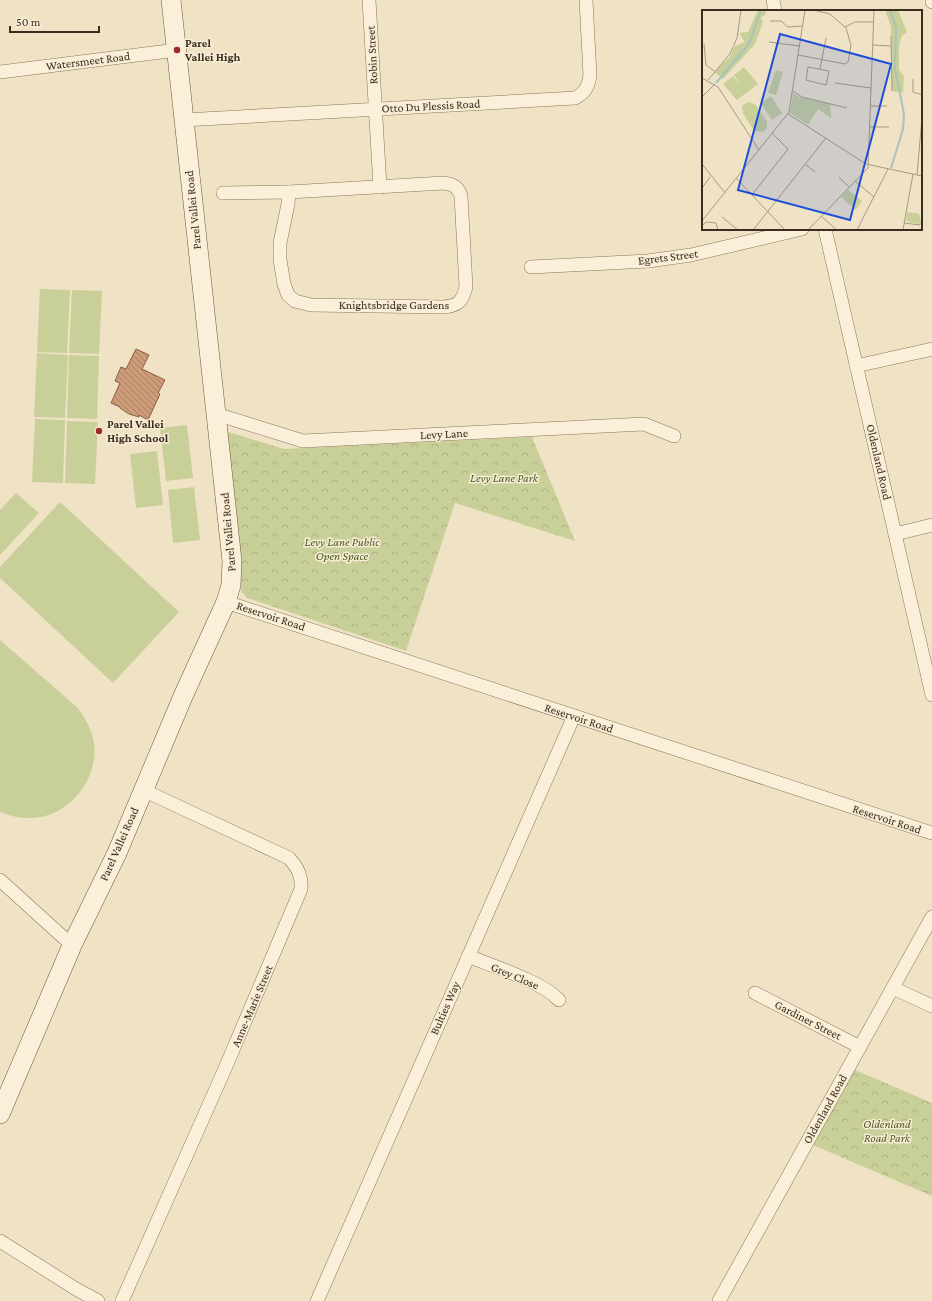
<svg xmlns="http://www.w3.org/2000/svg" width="932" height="1301" viewBox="0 0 932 1301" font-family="'Crimson Pro',serif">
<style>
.grass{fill:#c9cf99}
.park{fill:url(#park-crowns)}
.building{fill:url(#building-back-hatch);stroke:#8c5c3f}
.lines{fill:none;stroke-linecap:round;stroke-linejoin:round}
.street-casing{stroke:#8c745a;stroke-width:14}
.secondary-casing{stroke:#6e553e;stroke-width:20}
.street{stroke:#faf0d9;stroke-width:13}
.secondary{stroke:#faf0d9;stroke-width:19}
.poi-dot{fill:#9d282b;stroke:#f7edd5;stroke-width:1.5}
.labels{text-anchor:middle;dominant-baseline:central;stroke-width:3;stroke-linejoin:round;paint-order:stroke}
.poi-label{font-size:12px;font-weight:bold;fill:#3c2c1f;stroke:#f7edd5;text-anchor:start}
.street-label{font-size:12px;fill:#3c2c1f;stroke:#f7edd5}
.park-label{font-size:12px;font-style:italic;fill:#4d5925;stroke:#f7edd5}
.inset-river{fill:none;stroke:#a7c3ba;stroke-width:2}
.inset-road{fill:none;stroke:#a89983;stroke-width:1}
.view{fill:#1d4ed8;fill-opacity:0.15;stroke:#1d4ed8;stroke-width:2}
.inset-edge{fill:none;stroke:#3c2c1f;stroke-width:2}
</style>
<defs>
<pattern id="park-crowns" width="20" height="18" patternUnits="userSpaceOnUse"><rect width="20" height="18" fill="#c9cf99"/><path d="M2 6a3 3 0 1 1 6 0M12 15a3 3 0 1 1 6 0" fill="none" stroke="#aeb283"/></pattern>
<pattern id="building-back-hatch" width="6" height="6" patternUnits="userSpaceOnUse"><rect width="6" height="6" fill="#cf9c7a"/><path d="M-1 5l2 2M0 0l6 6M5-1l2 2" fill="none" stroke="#a97f63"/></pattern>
</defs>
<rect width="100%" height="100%" fill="#f0e2c5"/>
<g class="grass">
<polygon points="40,289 70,290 67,353 37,352"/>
<polygon points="72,290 102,291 99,354 69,353"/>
<polygon points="37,353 68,355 65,418 34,417"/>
<polygon points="69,355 99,356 97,419 67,418"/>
<polygon points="35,419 65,420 63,483 32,482"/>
<polygon points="67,421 98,422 95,484 65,483"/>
<polygon points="187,425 193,478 166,481 160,428"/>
<polygon points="157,451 163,505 136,508 130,454"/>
<polygon points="194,487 200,540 173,543 168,490"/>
<polygon points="16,493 39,513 0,555 0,510"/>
<polygon points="60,502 179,612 113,683 0,578 0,567"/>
<path d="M0,640l78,68c6,9 12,18 15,30 9,40 -25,82 -66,80 -10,0 -18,-3 -27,-6z"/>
</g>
<g class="park">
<polygon points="225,431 284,449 532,437 575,541 455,503 406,651 247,598 241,591 239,549"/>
<polygon points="855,1070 932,1103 932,1196 813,1145"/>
</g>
<polygon class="building" points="136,349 149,355 142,369 165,380 158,393 160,394 148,420 139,415 139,417 129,414 120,408 120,407 111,403 120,383 115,381 121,367 126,369"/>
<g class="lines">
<g class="street-casing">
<g id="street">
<polyline points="369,0 380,187"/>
<polyline points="773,0 775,11"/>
<polyline points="932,0 932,2"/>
<polyline points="0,72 177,50"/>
<path d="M184,120l391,-22c10,-5 13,-11 15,-22l-4,-76"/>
<path d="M444,183c9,1 14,4 17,13l5,91c-4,15 -8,19 -23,20l-132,-2 -16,-4 -7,-6 -4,-11 -4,-24v-17l8,-39 1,-12z"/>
<polyline points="223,193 289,192"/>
<polyline points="825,229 932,695"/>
<polyline points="531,267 648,261 691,255 802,229"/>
<polyline points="856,366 932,349"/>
<polyline points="216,414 303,441 644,424 674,436"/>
<polyline points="895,534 932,525"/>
<polyline points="226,602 932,833"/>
<polyline points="0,880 64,938 73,943"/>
<path d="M468,956c24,10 75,26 91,44"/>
<polyline points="893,988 932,1006"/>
<polyline points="755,993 860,1047"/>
<polyline points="0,1241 76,1289 98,1301"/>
<path d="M122,1301l105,-237 74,-175c1,-13 -3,-21 -12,-31l-146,-68"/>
<polyline points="317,1301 574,716"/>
<polyline points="719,1301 932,917"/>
</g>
</g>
<g class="secondary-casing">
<polyline id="secondary" points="0,1114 73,943 117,853 184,694 226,602 231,585 232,561 171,0"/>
</g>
<use href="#street" class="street"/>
<use href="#secondary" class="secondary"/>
</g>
<g class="poi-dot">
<circle cx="177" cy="50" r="4"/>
<circle cx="99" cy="431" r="4"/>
</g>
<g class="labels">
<g class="poi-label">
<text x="185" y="43">Parel<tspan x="185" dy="14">Vallei High</tspan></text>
<text x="107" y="424">Parel Vallei<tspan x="107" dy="14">High School</tspan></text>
</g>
<g class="street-label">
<text transform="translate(372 55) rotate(-93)">Robin Street</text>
<text transform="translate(88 61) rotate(-7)">Watersmeet Road</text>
<text transform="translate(431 106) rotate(-3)">Otto Du Plessis Road</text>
<text transform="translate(193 210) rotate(-96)">Parel Vallei Road</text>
<text transform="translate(668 257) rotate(-7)">Egrets Street</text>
<text x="394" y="305">Knightsbridge Gardens</text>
<text transform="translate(444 434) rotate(-3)">Levy Lane</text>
<text transform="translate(879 462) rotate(77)">Oldenland Road</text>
<text transform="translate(228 532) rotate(-95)">Parel Vallei Road</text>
<text transform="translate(271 616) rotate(18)">Reservoir Road</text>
<text transform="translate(579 718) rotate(18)">Reservoir Road</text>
<text transform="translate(887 819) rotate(18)">Reservoir Road</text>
<text transform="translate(119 844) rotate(-66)">Parel Vallei Road</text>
<text transform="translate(515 976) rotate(23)">Grey Close</text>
<text transform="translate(252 1006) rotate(-67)">Anne-Marie Street</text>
<text transform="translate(445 1008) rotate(-66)">Bulties Way</text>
<text transform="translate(808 1020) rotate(27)">Gardiner Street</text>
<text transform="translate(825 1109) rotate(-61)">Oldenland Road</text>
</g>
<g class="park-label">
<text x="504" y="478">Levy Lane Park</text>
<text x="342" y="542">Levy Lane Public<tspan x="342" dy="14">Open Space</tspan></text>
<text x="887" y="1124">Oldenland<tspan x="887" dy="14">Road Park</tspan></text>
</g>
</g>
<g transform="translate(702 10)">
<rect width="220" height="220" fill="#f0e2c5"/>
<path d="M42,57l14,17 -21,16 -14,-16 10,-8 8,9 -7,-10zM74,60l7,2 -7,23 -8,-2zM69,86l11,17 -10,7 -11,-17zM46,92l7,2 12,18v6l-4,4 -9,-1 -11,-18 -1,-7z" fill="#c9cf99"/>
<path d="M56,0h8l-1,5 -4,3 2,4 -8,22 -32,35 -9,-7 16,-15 5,-11 10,-4 -6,-9 9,-1z" fill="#c9cf99"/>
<path d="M183,0h13l9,22 -6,5 -2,11v22l5,6 -1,17 -11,-2 -1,-64zM91,83l7,4 30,7 1,14 -13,-9 -10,16 -18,-12zM146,180l14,11 -6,9 -15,-13zM205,202l12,2 3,11 -16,-4z" fill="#c9cf99"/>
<path class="inset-river" d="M188,0l6,18 -1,41 9,45 -1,15 -12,39M14,73l33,-39 12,-34"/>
<path class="inset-road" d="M68,11h11l7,6 14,-1M143,17l10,-5h19M189,26l1,55M67,32l31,4M2,34l2,21 8,6M171,35l18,1M96,45l47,9 3,-2 3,-17 -5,-17 -16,-14 -17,-4M106,57l21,4 -3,14 -20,-5zM118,59l6,-31M0,68l16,9 41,63M211,69v13l9,3M6,70l22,-26 7,-16 4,-28M133,73l36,5M91,81l9,6 45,11M0,87l13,-13M169,96h16M86,104l78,50 56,12M168,117h19M0,154l23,29M103,154l10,8M215,165l5,-57M137,167l10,10M34,168l49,52M153,171l19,16M0,178l8,-11M50,185l36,-46 -16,-16M119,206l16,14M20,207l16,13M0,211l87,-109 16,-102M202,213l16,2M0,216l4,-4 10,1 2,7M51,220l73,-92M106,220l60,-62 6,-158M155,220l31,-61M201,220l10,-56"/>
<path class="view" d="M78,24l111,30 -41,156 -112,-30z"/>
<rect width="220" height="220" class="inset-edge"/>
</g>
<path d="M10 26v6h89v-6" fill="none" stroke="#3c2c1f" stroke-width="2"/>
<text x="16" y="26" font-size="12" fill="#3c2c1f" stroke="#f7edd5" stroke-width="3" paint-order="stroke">50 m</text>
</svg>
